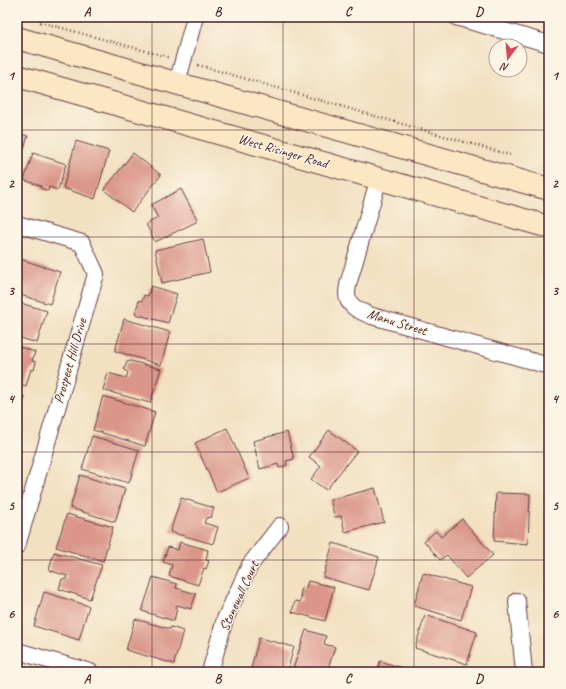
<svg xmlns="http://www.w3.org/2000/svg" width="566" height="689" viewBox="0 0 566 689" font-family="Caveat,sans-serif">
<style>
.building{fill:#da968a}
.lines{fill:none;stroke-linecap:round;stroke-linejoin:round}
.street-casing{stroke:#633c42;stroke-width:18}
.secondary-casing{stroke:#633c42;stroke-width:24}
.path{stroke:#633c42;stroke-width:2.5;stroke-dasharray:1 3;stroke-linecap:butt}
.street{stroke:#fff;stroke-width:16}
.secondary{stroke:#fbe7c3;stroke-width:22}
.grid{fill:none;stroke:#4a1f2b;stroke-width:1;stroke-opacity:0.55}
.labels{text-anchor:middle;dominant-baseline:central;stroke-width:3;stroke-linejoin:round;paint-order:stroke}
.street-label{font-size:14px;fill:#4a1f2b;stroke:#fcf5e5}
.neatline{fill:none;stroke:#4a1f2b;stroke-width:1.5}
.grid-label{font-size:13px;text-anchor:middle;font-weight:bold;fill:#4a1f2b}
</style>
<rect width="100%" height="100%" fill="#fcf5e5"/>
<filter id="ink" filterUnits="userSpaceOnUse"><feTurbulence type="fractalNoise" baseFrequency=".025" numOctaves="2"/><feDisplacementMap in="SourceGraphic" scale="8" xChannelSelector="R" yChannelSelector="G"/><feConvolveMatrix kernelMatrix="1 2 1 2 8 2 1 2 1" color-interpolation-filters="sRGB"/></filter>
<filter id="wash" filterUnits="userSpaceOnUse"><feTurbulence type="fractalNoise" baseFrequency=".012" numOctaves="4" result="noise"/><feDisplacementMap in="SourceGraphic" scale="16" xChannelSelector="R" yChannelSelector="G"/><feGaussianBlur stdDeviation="0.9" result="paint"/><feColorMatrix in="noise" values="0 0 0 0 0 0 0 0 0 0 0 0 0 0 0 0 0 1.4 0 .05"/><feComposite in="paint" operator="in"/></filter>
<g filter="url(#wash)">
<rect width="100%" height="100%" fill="#f2e0c1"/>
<g id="blocks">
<g class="building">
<polygon points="17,133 28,136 17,171"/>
<polygon points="76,141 109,151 95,199 63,188"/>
<polygon points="33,153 66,164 58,190 49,187 48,191 40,188 41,186 24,180"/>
<polygon points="133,153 161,175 132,212 104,190"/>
<polygon points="181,189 198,221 155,242 146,224 158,218 151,205"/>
<polygon points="203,239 210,272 162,283 155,250"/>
<polygon points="17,258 60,272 50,304 17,294"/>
<polygon points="151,286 177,294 168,323 135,314 139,300 142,301 144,295 148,296"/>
<polygon points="17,302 47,311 37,343 17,337"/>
<polygon points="124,319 170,332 161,365 115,351"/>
<polygon points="17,346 35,352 32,361 36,362 34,370 31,369 26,386 17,383"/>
<polygon points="131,361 161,369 150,403 103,390 108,373 126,378 128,373 124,369 127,362"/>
<polygon points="17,395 25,397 19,414 17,414"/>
<polygon points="103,396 155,412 145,446 93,430"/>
<polygon points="227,428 249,478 217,492 195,443"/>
<polygon points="329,430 357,451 326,490 311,479 321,466 309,457"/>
<polygon points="287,432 294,459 286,461 287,465 279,468 278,464 260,469 253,441"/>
<polygon points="92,436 139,450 129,483 82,469"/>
<polygon points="80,475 125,489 115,522 70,508"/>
<polygon points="375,488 384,522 345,532 341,516 335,517 330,500"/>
<polygon points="496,493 530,494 528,544 494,541"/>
<polygon points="181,498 214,508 211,517 206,518 204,523 218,527 213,544 170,532"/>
<polygon points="67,514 113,527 103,561 56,547"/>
<polygon points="462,519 493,555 466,578 447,555 440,560 424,541 436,531 441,537"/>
<polygon points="180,542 208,550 206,560 209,561 206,569 204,568 198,585 169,576 172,565 163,562 168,547 178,550"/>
<polygon points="333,543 379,557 369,590 323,577"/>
<polygon points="54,552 102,565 90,599 59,589 62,579 66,579 67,576 49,570"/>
<polygon points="423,573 471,587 461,620 414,606"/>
<polygon points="153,577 177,584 176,588 196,594 191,609 177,605 176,608 177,608 174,621 142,611"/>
<polygon points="308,581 334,587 325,621 292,612 295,601 300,602 302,596 300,596 302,587 306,588"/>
<polygon points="44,592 89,606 79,640 34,626"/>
<polygon points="425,615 477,632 467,664 415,648"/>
<polygon points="135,619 170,629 171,627 183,631 174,664 126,650"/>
<polygon points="306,630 326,636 324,644 335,647 327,672 292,672"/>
<polygon points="259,638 294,647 287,672 250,672"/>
<polygon points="380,661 415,672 377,672"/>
</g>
</g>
</g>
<g filter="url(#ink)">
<use href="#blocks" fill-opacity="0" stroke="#633c42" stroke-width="1"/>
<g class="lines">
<g class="street-casing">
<g id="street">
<polyline points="456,17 549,44"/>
<polyline points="177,83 195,17"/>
<path d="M379,178l-30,103c-1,4 -2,9 -2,13 0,13 15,18 25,22l177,50"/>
<polyline points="17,224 82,243 96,274 17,546"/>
<polyline points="517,601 524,672"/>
<polyline points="17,651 90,672"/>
<polyline points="210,672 225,619 250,565 280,526"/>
</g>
</g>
<g class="secondary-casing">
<g id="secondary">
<polyline points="17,38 549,189"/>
<polyline points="17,76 549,227"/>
</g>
</g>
<g class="path">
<polyline points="40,22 168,57"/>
<polyline points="198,65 510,155"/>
</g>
<use href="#street" class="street"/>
<use href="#secondary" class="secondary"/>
</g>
</g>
<path class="grid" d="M152,17v655M283,17v655M414,17v655M17,130h532M17,237h532M17,344h532M17,452h532M17,560h532"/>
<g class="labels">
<g class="street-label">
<text transform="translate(283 151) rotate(16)">West Risinger Road</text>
<text transform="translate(397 322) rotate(17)">Manu Street</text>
<text transform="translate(70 361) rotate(-74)">Prospect Hill Drive</text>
<text transform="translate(239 596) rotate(-65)">Stonewall Court</text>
</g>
</g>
<rect width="566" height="689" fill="none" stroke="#fcf5e5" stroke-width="44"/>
<g transform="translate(508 58) rotate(196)"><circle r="19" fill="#fcf5e5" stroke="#b59f9b"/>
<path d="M0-3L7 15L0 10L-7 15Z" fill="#d1495b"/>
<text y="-6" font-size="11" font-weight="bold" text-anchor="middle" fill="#4a1f2b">N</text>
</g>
<rect x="22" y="22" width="522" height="645" class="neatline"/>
<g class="grid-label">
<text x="87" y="16">A</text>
<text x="218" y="16">B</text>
<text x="348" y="16">C</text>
<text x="479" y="16">D</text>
<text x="11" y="80">1</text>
<text x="555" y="80">1</text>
<text x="11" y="188">2</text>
<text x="555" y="188">2</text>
<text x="11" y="295">3</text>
<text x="555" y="295">3</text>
<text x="11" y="403">4</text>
<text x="555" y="403">4</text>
<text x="11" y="510">5</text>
<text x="555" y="510">5</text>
<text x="11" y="618">6</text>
<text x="555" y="618">6</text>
<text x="87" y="683">A</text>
<text x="218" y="683">B</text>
<text x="348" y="683">C</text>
<text x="479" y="683">D</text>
</g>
</svg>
